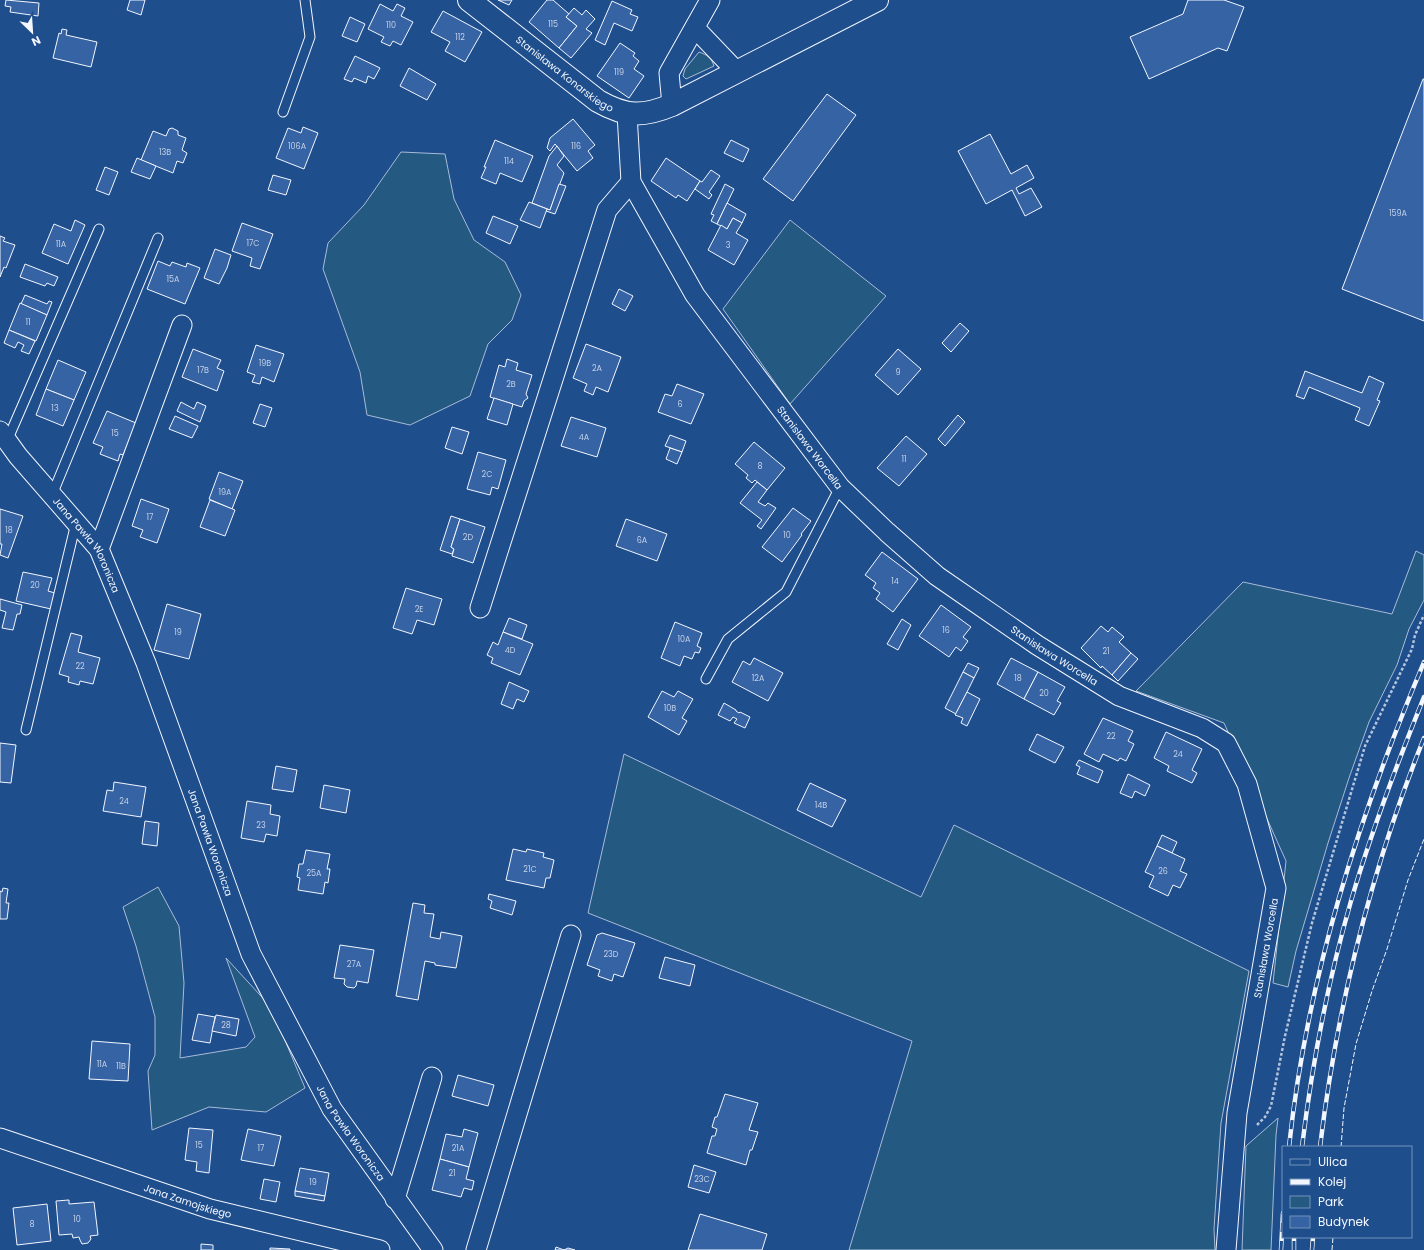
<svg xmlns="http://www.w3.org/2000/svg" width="1424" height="1250" viewBox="0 0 1424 1250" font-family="Poppins,sans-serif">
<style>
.green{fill:#245a82;stroke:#a8bbd7}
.building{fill:#3563a3;stroke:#f2f6ff}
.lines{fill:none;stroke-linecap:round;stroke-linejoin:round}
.service-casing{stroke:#f2f6ff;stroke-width:11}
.minor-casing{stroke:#f2f6ff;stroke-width:21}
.tertiary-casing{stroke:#f2f6ff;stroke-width:24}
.path{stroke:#b3c4dc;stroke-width:2.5;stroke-dasharray:3 2;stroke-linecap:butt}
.service{stroke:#1f4e8c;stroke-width:9}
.minor{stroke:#1f4e8c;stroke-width:19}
.tertiary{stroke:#1f4e8c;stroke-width:22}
.rail-casing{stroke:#f2f6ff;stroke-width:4.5}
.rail{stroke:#1f4e8c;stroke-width:3;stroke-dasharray:9;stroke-linecap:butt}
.fence{stroke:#f2f6ff;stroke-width:1;stroke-dasharray:5 2;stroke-linecap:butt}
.labels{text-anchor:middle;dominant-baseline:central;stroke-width:3;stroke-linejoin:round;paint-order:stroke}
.number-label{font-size:8px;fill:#c3d1e8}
.street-label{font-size:10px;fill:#f2f6ff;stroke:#1f4e8c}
</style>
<rect width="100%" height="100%" fill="#1f4e8c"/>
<g class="green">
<path d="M699,52c8,3 12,5 15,14l-28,13 -3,-3 2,-7z"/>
<polygon points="401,152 445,154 454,199 474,240 505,262 521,295 512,320 488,344 470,396 410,425 367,415 360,372 323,269 328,243 364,205"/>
<polygon points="790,220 886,296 790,404 723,309"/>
<polygon points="1416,551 1424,555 1424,600 1409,629 1397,665 1369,722 1349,778 1328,843 1296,951 1288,987 1273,983 1286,861 1224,723 1136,691 1243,582 1392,614"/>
<polygon points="624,754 921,897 954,825 1249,971 1221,1123 1214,1229 1215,1250 849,1250 912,1041 588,913"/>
<polygon points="158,887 179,926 184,983 180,1058 246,1047 255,1037 226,958 271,1007 305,1088 266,1112 209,1107 152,1130 148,1071 155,1055 155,1017 136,946 123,907"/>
<polygon points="1278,1118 1276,1135 1271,1250 1242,1250 1246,1146"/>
</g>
<g class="building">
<polygon points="6,0 39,3 38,16 10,12 11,7 5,6"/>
<polygon points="130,0 145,0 141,15 127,10"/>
<polygon points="498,0 512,0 509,5"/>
<polygon points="547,0 553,0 569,14 566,17 577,26 559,48 529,22"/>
<polygon points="1188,0 1224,0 1244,7 1227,51 1218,48 1149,79 1130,37 1183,14"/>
<polygon points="612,1 632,10 630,14 638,17 632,31 614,23 605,45 595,40"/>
<polygon points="380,4 393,11 397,4 405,8 401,16 413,22 401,45 393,41 390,46 381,42 384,37 368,29"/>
<polygon points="574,8 582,15 586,10 595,19 586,29 592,33 571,58 559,48 577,26 566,17"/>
<polygon points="443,11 482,32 465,62 445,51 450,42 431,32"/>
<polygon points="350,17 365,24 357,42 342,36"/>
<polygon points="62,29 67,30 66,35 97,42 91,67 53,58 59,33 61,34"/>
<polygon points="620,43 635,53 633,56 639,61 634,69 644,76 629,98 597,76"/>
<polygon points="355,56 380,68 374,79 368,76 366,83 354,78 352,82 344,79"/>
<polygon points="409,68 436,84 427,100 400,86"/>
<polygon points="1423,79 1424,79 1424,321 1342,289"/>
<polygon points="827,94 856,115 793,201 763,179"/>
<polygon points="573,119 595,145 588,151 593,158 577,171 555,144 550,151 547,148 550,138"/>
<polygon points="303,127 318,133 304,169 276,158 288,128 301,133"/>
<polygon points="172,128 178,131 178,135 186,138 182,150 187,153 183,163 177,161 173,173 141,160 153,131 166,136 169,129"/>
<polygon points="990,134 1011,174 1027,165 1034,178 1016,188 1019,194 1031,188 1042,207 1025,216 1012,190 986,204 958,151"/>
<polygon points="495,140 533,156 522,182 500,173 496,184 481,178 486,167 484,167"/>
<polygon points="731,140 749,149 743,162 724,153"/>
<polygon points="557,146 564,156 557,165 564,173 550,210 532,203 549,156"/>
<polygon points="137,158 156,166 150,179 131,172"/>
<polygon points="666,158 700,181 687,201 678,195 676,198 651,181"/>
<polygon points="105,167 118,172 109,195 96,190"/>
<polygon points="711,170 720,176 709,192 712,195 709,199 695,189 700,181 702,182"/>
<polygon points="273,175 291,180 286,195 268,190"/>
<polygon points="559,184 566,186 555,214 546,211 547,209 550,210"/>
<polygon points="725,184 734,189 717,224 711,221 714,215 711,214"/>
<polygon points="529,202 547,209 540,228 520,220"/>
<polygon points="727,203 746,214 742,223 733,218 727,229 717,224"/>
<polygon points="493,216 518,226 510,244 486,233"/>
<polygon points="733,218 742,223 736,233 748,240 734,265 708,250 721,225 727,229"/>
<polygon points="75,220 85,225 68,264 42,253 54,224 71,231"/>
<polygon points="242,223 273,234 260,269 250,266 252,258 232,251"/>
<polygon points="0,236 5,238 3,241 15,245 6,268 4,267 0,277"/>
<polygon points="215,249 231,255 227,268 219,284 204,278"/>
<polygon points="158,261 170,266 172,262 186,267 187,263 200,268 185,304 147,289"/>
<polygon points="25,264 58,277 54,286 47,283 45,286 20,277"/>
<polygon points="619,289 633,296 625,311 612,304"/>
<polygon points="25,295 47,304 49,301 52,302 47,315 21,304"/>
<polygon points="20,303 47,315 36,341 9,330"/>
<polygon points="960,323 969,331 951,352 942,343"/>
<polygon points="9,330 35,341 29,354 21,351 24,345 18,342 15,348 4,343"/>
<polygon points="586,344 621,357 608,392 596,387 593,395 584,391 587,384 573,378"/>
<polygon points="256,345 284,354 274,382 262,377 260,384 252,382 255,375 247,372"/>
<polygon points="193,349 221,360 217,368 224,371 217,391 182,377"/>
<polygon points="898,349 921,369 898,395 875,375"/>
<polygon points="507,359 518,363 516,370 532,375 526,394 528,398 524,401 522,407 490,397 499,365 505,367"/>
<polygon points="58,360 86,372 74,400 46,389"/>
<polygon points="1305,371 1362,393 1369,376 1384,383 1377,400 1380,401 1369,426 1355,420 1360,408 1309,387 1304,399 1296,396"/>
<polygon points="677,384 704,394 691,424 658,412 665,394 672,396"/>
<polygon points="46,389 74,400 63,426 36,415"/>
<polygon points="494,398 513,404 507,425 487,419"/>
<polygon points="181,402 194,409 197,402 206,406 200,422 177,411"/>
<polygon points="260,404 272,408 265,427 253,423"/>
<polygon points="107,411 136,423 123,455 120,454 118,461 100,454 103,447 93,443"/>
<polygon points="958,415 965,422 945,446 938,439"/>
<polygon points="175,416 198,426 192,438 169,429"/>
<polygon points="571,417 606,428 597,457 561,446"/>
<polygon points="452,427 469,432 462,454 445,448"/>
<polygon points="670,435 686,441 682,452 665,446"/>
<polygon points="906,436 927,454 899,486 877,468"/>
<polygon points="754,442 785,468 767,490 755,480 752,483 746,478 748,475 735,464"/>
<polygon points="670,448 682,452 677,464 666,459"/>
<polygon points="478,452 506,460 498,489 492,487 490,495 467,489"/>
<polygon points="219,472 243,481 232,509 209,499"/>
<polygon points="757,482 767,490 758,502 765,506 768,503 776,508 761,529 757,526 762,520 740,503"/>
<polygon points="141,499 169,509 157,543 140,537 143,530 132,526"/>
<polygon points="210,500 235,510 225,536 200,527"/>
<polygon points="793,508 811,521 801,534 802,535 782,562 762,547"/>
<polygon points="0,509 23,516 8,558 0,555 2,544 0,544"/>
<polygon points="451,516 460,519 451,547 454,549 452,554 440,550"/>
<polygon points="460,519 485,527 473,563 452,556 454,549 451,547"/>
<polygon points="626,519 667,534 657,561 616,546"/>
<polygon points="882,552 918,579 893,612 876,599 880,593 873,588 876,583 865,575"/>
<polygon points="23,572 52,578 48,591 55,593 51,609 16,601"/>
<polygon points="406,588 442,599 434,625 417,620 412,634 393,628"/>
<polygon points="0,599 22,605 20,614 17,614 13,630 2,628 6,612 0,610"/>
<polygon points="167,604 201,614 189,659 154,650"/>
<polygon points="941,605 971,627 963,637 968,641 961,651 956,647 949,657 919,636"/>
<polygon points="509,618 527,625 522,639 503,632"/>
<polygon points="902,619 911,625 898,650 887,644"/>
<polygon points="675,622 702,633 697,646 701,648 699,653 695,652 692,659 684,656 680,666 661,658"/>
<polygon points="1101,626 1108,632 1112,627 1124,637 1119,642 1131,653 1112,675 1102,666 1101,668 1081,648"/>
<polygon points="503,632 533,644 520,675 491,663 493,658 487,655 493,642 498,645"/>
<polygon points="71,633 82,636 78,652 100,658 93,684 80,681 79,685 68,682 69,677 59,674"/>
<polygon points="1131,653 1138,659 1118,681 1112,675"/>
<polygon points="754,658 783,673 768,701 732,682 743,661 750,665"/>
<polygon points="1011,658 1038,672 1024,699 997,684"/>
<polygon points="968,663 979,668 974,678 963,672"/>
<polygon points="963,672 974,678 956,714 945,708"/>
<polygon points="1038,672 1065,687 1057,701 1061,703 1054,715 1024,699"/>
<polygon points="509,682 529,691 524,702 517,699 513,709 501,704"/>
<polygon points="662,691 674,697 678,691 693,699 682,718 687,721 679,735 648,717"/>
<polygon points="967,692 980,699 967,726 961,723 963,718 955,715"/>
<polygon points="724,703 736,710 736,711 739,713 740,712 750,717 745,728 734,723 737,719 733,717 730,721 718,715"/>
<polygon points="1103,718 1133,731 1128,741 1134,744 1126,761 1120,758 1118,761 1103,754 1099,762 1084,754"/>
<polygon points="1166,732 1202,749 1192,770 1197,773 1192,783 1167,771 1169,766 1154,758"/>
<polygon points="1037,734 1064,747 1055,763 1029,750"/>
<polygon points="0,743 16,745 11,783 0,782"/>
<polygon points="1079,760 1103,771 1098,783 1077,774 1080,767 1076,765"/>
<polygon points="276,766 297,770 293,792 272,789"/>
<polygon points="1128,774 1150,785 1145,796 1135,791 1132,798 1120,793"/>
<polygon points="114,782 146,787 141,817 103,811 107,790 113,791"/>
<polygon points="810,783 846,800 832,827 797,810"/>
<polygon points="324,785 350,790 346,813 320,808"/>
<polygon points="247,801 271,805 270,814 280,816 277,836 266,834 264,842 241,838"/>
<polygon points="145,821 159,823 157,846 142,844"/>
<polygon points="1162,835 1177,842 1172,853 1157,846"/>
<polygon points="1157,846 1185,859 1180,871 1187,874 1180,888 1173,885 1168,896 1149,887 1154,876 1145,872"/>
<polygon points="513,849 526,852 527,849 544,853 543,857 554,860 550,878 546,878 544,888 506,880"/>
<polygon points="306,850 330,854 327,869 330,869 328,883 325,882 323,894 298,890 300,878 297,877 299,864 303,864"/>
<polygon points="3,888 8,889 6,903 9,903 7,919 0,919 0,891 2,892"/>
<polygon points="489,894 516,901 512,915 490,908 492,901 488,899"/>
<polygon points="413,903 425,905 424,913 434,914 430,937 440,939 441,932 462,936 456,968 435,965 435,963 425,961 418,1000 396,996"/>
<polygon points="602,933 635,943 623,977 614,974 612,981 598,976 600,970 587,965 597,935"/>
<polygon points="340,945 374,950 368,983 357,981 356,986 354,988 347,987 344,984 345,979 334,978"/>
<polygon points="665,957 695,965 690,986 659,978"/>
<polygon points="198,1014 215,1017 210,1043 192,1040"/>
<polygon points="216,1015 239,1019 236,1036 212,1031"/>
<polygon points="92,1041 130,1044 128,1081 89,1079"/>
<polygon points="458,1075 494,1085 488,1106 452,1096"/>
<polygon points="725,1094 758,1103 749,1130 758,1132 752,1150 750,1150 746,1165 707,1153 712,1136 715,1136 717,1129 712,1127 715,1117 717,1117"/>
<polygon points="189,1128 213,1130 209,1173 196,1171 197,1162 185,1160"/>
<polygon points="248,1129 281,1136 274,1166 241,1160"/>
<polygon points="464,1129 478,1133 469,1167 440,1159 446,1134 462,1137"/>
<polygon points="440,1159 469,1167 466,1179 474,1181 472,1190 464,1188 461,1197 432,1190"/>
<polygon points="694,1165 716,1172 709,1193 688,1187"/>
<polygon points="300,1168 329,1173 325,1196 295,1191"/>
<polygon points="264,1179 280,1182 276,1202 260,1199"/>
<polygon points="295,1191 325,1196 324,1201 295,1196"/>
<polygon points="69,1200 69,1204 94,1202 98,1235 90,1236 91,1239 88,1243 82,1244 80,1240 79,1237 73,1238 72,1234 59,1235 56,1201"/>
<polygon points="47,1204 51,1241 17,1245 13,1208"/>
<polygon points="700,1214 767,1234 762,1250 688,1250"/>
<polygon points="201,1244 213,1245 213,1250 201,1250"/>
<polygon points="556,1247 564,1250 568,1248 575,1250 555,1250"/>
<polygon points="270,1248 290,1249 290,1250 270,1250"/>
</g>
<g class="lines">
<g class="service-casing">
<g id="service">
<polyline points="283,112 310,37 305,0"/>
<polyline points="7,441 99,229"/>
<polyline points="52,495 158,238"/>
<polyline points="706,679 728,639 786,592 840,487"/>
<polyline points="26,730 76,523"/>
</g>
</g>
<g class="minor-casing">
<g id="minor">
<polyline points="695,28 737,72"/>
<polyline points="672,105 669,73 710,0"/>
<path id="s1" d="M627,114l4,68 64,113 145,192 47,45 50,44 100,69 82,51 83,32 24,15 21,41 29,104 -39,225 -11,137"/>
<path id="s2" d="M0,431l18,25 81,93 47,114 105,291 81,155 101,141"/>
<polyline points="99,549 182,325"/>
<polyline points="480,608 607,210 631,182"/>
<path id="s3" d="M0,1138l210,71 170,41"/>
<polyline points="395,1199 432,1077"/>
<polyline points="476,1250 571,935"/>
</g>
</g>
<g class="tertiary-casing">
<g id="tertiary">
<path id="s4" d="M469,0l129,101c28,16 45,16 74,4l205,-105"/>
</g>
</g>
<polyline class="path" points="1257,1125 1265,1117 1271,1106 1285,1036 1312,923 1365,746 1412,649 1415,635 1424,615"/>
<use href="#service" class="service"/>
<use href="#minor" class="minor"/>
<use href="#tertiary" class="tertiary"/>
<g class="rail-casing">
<g id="rail">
<path d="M1289,1147c18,-170 69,-328 135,-485"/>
<path d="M1302,1147c10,-83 26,-166 49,-246 20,-69 46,-137 73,-204"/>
<path d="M1320,1147c17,-141 51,-277 104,-409"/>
<polyline points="1281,1250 1283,1213"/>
<polyline points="1294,1250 1294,1237"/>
<polyline points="1312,1250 1313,1237"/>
</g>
</g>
<use href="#rail" class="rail"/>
<g class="fence">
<polyline points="1341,1147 1344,1108 1356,1044 1372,991 1387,949 1408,880 1424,839"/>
<polyline points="1332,1250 1333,1237"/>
</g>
</g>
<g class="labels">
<g class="number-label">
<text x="553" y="24">115</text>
<text x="391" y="25">110</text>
<text x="460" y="37">112</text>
<text x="619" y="72">119</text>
<text x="297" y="146">106A</text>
<text x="576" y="146">116</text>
<text x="165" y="152">13B</text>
<text x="509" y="161">114</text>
<text x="1398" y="213">159A</text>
<text x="253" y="243">17C</text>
<text x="61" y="244">11A</text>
<text x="728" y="245">3</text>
<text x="173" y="279">15A</text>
<text x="28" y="322">11</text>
<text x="265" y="363">19B</text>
<text x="597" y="368">2A</text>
<text x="203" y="370">17B</text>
<text x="898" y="372">9</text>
<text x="511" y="384">2B</text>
<text x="680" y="404">6</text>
<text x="55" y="408">13</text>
<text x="115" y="433">15</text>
<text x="584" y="437">4A</text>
<text x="904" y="459">11</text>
<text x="760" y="466">8</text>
<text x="487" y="474">2C</text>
<text x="225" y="492">19A</text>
<text x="150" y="517">17</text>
<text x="9" y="530">18</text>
<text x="787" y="535">10</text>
<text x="468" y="537">2D</text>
<text x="642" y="540">6A</text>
<text x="895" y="581">14</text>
<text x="35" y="585">20</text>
<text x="419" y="609">2E</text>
<text x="946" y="630">16</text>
<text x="178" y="632">19</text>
<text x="684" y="639">10A</text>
<text x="510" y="650">4D</text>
<text x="1106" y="651">21</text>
<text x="80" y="666">22</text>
<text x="758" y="678">12A</text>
<text x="1018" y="678">18</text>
<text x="1044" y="693">20</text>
<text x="670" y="708">10B</text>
<text x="1111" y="736">22</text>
<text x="1178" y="754">24</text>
<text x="124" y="801">24</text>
<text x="821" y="805">14B</text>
<text x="261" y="825">23</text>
<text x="530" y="869">21C</text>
<text x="1163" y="871">26</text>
<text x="314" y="873">25A</text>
<text x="611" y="954">23D</text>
<text x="354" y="964">27A</text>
<text x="226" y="1025">28</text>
<text x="102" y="1064">11A</text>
<text x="121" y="1066">11B</text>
<text x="199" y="1145">15</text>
<text x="261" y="1148">17</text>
<text x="458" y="1148">21A</text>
<text x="452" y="1173">21</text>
<text x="702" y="1179">23C</text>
<text x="313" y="1182">19</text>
<text x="77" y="1219">10</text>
<text x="32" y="1224">8</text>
</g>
<g class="street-label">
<text stroke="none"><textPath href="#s4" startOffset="121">Stanisława Konarskiego</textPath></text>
<text stroke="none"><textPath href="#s1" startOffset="389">Stanisława Worcella</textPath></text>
<text stroke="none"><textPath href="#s2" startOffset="144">Jana Pawła Woronicza</textPath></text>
<text stroke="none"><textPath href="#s1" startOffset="712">Stanisława Worcella</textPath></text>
<text stroke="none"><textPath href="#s2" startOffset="468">Jana Pawła Woronicza</textPath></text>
<text transform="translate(1266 948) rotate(-80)">Stanisława Worcella</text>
<text stroke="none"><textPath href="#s2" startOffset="792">Jana Pawła Woronicza</textPath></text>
<text stroke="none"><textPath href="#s3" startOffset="198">Jana Zamojskiego</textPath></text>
</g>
</g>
<rect x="1282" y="1146" width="130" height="92" fill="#1f4e8c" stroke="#7391ba"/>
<rect x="1290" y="1159" width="20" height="6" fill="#1f4e8c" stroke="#7391ba"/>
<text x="1318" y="1166" font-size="12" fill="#f2f6ff">Ulica</text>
<rect x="1290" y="1179" width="20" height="6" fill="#f2f6ff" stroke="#7391ba"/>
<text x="1318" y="1186" font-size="12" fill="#f2f6ff">Kolej</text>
<rect x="1290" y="1196" width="20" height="12" fill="#245a82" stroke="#7391ba"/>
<text x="1318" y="1206" font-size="12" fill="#f2f6ff">Park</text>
<rect x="1290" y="1216" width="20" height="12" fill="#3563a3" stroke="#7391ba"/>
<text x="1318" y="1226" font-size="12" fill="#f2f6ff">Budynek</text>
<g transform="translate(32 32) rotate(155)" stroke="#1f4e8c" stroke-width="3" paint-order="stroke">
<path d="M0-3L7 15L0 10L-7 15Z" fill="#f2f6ff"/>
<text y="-6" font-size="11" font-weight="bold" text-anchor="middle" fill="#f2f6ff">N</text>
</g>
</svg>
